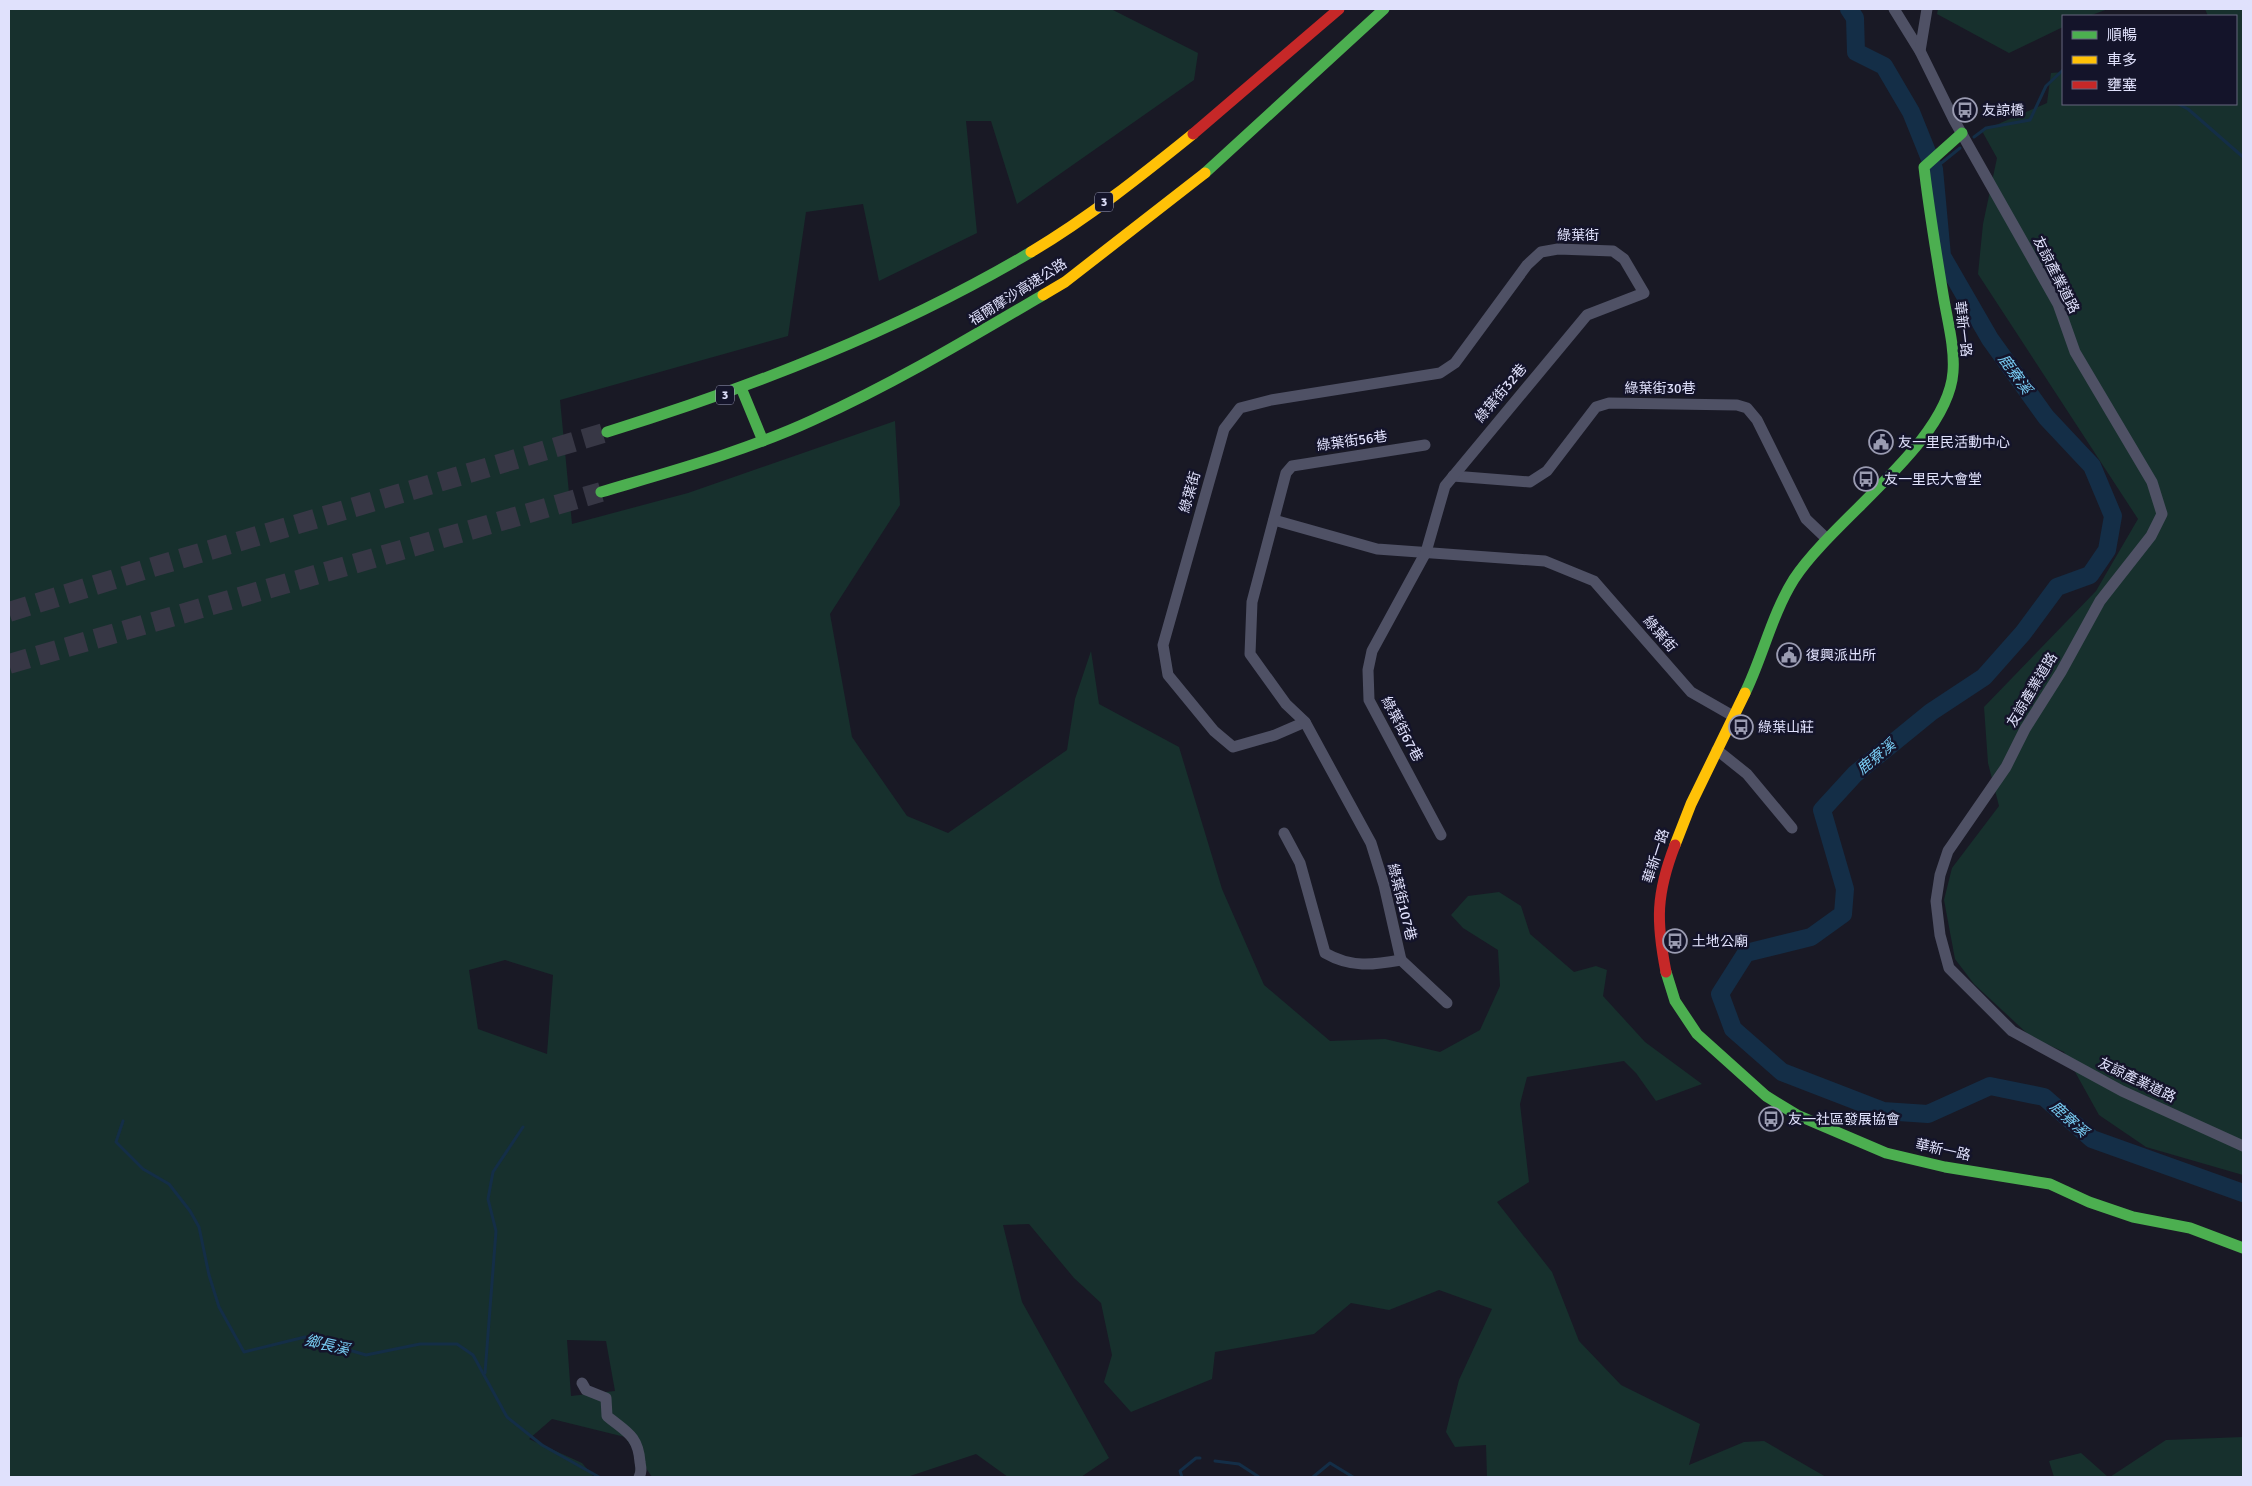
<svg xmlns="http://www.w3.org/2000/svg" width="2252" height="1486" viewBox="0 0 2252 1486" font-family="Signika,'Noto Sans TC',sans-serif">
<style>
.green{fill:#17302d;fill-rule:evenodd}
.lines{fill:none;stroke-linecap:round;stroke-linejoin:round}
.stream{stroke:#142e47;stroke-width:3}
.river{stroke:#142e47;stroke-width:18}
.highway-tunnel{stroke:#373745;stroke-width:20;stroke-dasharray:20 10;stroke-linecap:butt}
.street{stroke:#4f5165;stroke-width:11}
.fast{stroke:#4caf50;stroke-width:11}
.slow{stroke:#ffc107;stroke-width:11}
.jam{stroke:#c62828;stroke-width:11}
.labels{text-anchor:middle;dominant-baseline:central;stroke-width:5;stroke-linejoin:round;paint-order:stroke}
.shield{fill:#14142a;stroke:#a3a4bd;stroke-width:1}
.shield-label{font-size:12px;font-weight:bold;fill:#e0e1fc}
.poi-label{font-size:14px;fill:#e0e1fc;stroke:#14142a;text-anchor:start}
.street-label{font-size:14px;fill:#e0e1fc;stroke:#14142a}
.water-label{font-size:15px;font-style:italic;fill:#78ccf3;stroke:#14142a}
</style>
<rect width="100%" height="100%" fill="#191925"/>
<g class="green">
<path d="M9,9h1102l87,44 -4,27 -177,124 -26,-83h-25l11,112 -98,48 -16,-77 -57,8 -18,124 -228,64 12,124 116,-31 207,-72 5,84 -70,109 22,123 55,79 41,17 119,-83 8,-51 16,-48 8,53 80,43 43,142 42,96 66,56 55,-2 55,13 40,-22 20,-44 -2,-36 -35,-22 -12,-13 17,-19 31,-4 22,14 9,28 44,38 22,-6 11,4 -4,26 42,46 57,42 -46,17 -20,-28 -12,-12 -97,16 -7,27 9,78 -32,20 55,70 27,69 42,44 79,39 -11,41 55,-23 20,-1 62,36h-339l-1,-32 -31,2 -9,-15 13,-52 33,-71 -53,-19 -50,20 -38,-7 -37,31 -99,18 -3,27 -81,33 -27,-30 8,-27 -11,-52 -27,-25 -45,-54 -26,1 19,77 87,156 -28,19h-73l-32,-23 -69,23h-255l-27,-40 -73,-18 -23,20 53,24 12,14h-585zM505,960l48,15 -6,79 -69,-25 -9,-59zM567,1340l39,1 9,50 -44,5z"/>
<polygon points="1938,9 2108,9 2089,16 2063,16 2063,27 2009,53 1937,14"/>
<polygon points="2205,9 2243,9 2243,1175 2146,1147 2099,1115 2064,1052 2031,1037 1974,984 1955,959 1944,900 1952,868 1999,806 1988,763 1984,707 2096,591 2138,519 1978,274 1983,224 1997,158 1982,131 2047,103 2051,73 2063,72 2063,104 2236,104 2236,16 2208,16"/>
<polygon points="2243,1437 2243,1477 2110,1477 2166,1440"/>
<polygon points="2081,1453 2108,1477 2054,1477 2049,1461"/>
</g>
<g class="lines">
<g class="stream">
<polyline points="2178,104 2188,109 2243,157"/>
<polyline points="1974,137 1986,128 2030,120 2046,86 2063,70"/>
<polyline points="1934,169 1960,148"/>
<polyline points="123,1121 116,1142 143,1169 169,1184 190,1211 199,1227 209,1275 219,1307 244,1352 305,1337 366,1355 420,1344 457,1344 473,1355 507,1417 542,1445 599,1477"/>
<polyline points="485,1373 496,1231 488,1199 493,1172 523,1127"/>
<polyline points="1215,1461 1239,1464 1259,1477"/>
<polyline points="1182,1477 1180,1471 1196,1458 1200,1458"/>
<polyline points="1313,1477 1330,1463 1353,1477"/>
</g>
<polyline class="river" points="1849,9 1855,18 1856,52 1884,66 1911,112 1934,169 1942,256 1990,339 2046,417 2092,466 2113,516 2107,550 2090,575 2057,587 2023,633 1984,677 1931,712 1855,774 1822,810 1845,889 1843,914 1811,937 1746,953 1720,994 1733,1029 1782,1072 1883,1111 1928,1114 1990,1086 2044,1097 2092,1139 2243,1193"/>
<g class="highway-tunnel">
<polyline points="9,612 153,567 607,432"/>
<polyline points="9,664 601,492"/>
</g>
<g class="street">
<polyline points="1894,9 1920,51 1954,120 2058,304 2075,352 2152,482 2162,514 2151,536 2100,601 2061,672 2025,729 2006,767 1948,851 1940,875 1936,901 1940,935 1949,968 2012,1031 2122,1091 2243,1146"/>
<polyline points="1920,51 1927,9"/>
<polyline points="1453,476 1530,482 1547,471 1596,407 1609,403 1737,405 1747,408 1757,420 1806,519 1827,539"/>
<polyline points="1274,520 1377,549 1545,561 1594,581 1691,692 1733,716"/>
<polyline points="1305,722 1275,735 1233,747 1214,731 1168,675 1163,645 1224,429 1240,408 1271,400 1440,373 1455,363 1527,265 1541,252 1558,249 1613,251 1624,259 1644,293 1587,315 1445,486 1426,552 1372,651 1368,670 1369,700 1441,835"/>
<polyline points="1717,750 1747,774 1792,828"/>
<path d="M1284,833l16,30 25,90c26,15 48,12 76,7"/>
<polyline points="1401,960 1384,885 1371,843 1305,722 1286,704 1250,654 1252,602 1286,473 1292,466 1425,445"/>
<polyline points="1401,960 1447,1003"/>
<path d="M582,1383l4,7 20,8 1,18c19,16 31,19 33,46 1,6 2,10 -1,15"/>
</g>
<g class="fast">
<polyline points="1205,173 1384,9"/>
<polyline points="742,390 763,441"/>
<path d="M607,432c148,-46 290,-101 424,-180"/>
<path d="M601,492c71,-21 145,-41 212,-72 80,-36 155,-81 230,-125"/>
<path d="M1745,693c18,-37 27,-79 49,-114 40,-61 154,-136 159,-207 2,-25 -6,-53 -10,-78 -7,-42 -14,-84 -19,-127l38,-34"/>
<polyline points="1666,972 1675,1001 1697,1034 1766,1096 1797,1115 1886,1153 1945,1167 2050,1184 2089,1202 2133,1217 2190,1228 2243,1248"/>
</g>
<g class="slow">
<path d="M1031,252c57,-34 110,-76 162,-118"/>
<polyline points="1043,295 1065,282 1205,173"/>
<polyline points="1675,845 1691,804 1745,693"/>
</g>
<g class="jam">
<polyline points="1193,134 1339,9"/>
<path d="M1666,972c-10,-51 -10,-78 9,-127"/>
</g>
</g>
<defs>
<g id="bus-ring" transform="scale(1.25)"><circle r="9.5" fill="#14142a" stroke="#9a9bb1" stroke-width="1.5"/><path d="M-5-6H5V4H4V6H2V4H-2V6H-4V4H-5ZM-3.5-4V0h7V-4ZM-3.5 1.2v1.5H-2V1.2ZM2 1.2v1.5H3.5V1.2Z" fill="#9a9bb1"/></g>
<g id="civic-ring" transform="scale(1.25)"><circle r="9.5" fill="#14142a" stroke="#9a9bb1" stroke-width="1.5"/><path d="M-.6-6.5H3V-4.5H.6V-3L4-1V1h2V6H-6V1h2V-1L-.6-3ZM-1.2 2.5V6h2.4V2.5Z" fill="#9a9bb1"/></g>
</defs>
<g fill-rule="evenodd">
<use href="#bus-ring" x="1965" y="110"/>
<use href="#civic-ring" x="1881" y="442"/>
<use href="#bus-ring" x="1866" y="479"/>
<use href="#civic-ring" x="1789" y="655"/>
<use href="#bus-ring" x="1741" y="727"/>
<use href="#bus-ring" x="1675" y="941"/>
<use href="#bus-ring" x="1771" y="1119"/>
</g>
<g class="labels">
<g class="shield">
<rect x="1095" y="192.5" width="18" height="19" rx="4"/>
<rect x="716" y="385.5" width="18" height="19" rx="4"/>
</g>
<g class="shield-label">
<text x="1104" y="202">3</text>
<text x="725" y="395">3</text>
</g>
<g class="poi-label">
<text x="1982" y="110">友諒橋</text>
<text x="1898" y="442">友一里民活動中心</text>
<text x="1884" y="479">友一里民大會堂</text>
<text x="1806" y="655">復興派出所</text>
<text x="1758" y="727">綠葉山莊</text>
<text x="1692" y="941">土地公廟</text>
<text x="1788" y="1119">友一社區發展協會</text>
</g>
<g class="street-label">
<text x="1578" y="235">綠葉街</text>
<text transform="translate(2056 275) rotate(63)">友諒產業道路</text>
<text transform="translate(1018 292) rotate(-32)">福爾摩沙高速公路</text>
<text transform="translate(1963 329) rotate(83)">華新一路</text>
<text x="1660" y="388">綠葉街30巷</text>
<text transform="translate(1501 393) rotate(-50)">綠葉街32巷</text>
<text transform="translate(1352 441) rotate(-8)">綠葉街56巷</text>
<text transform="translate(1190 492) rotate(-74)">綠葉街</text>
<text transform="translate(1660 634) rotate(49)">綠葉街</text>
<text transform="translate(2032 690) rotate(-59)">友諒產業道路</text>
<text transform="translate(1402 729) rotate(62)">綠葉街67巷</text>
<text transform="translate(1656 856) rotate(-72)">華新一路</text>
<text transform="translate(1402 902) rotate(76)">綠葉街107巷</text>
<text transform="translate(2137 1080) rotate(26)">友諒產業道路</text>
<text transform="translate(1943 1150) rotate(12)">華新一路</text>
</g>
<g class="water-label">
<text transform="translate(2015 374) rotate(54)">鹿寮溪</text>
<text transform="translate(1876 757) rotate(-40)">鹿寮溪</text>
<text transform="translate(2069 1119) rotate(42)">鹿寮溪</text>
<text transform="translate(327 1345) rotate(13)">鄉長溪</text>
</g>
</g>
<rect width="2252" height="1486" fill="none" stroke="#e0e1fc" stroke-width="20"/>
<rect x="2062" y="15" width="175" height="90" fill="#14142a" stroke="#66667e"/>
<rect x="2072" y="31" width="25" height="8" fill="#4caf50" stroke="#66667e"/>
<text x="2107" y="40" font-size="15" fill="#e0e1fc">順暢</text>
<rect x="2072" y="56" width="25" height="8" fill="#ffc107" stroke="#66667e"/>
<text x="2107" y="65" font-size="15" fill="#e0e1fc">車多</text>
<rect x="2072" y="81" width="25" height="8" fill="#c62828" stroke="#66667e"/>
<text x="2107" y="90" font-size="15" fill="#e0e1fc">壅塞</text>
</svg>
